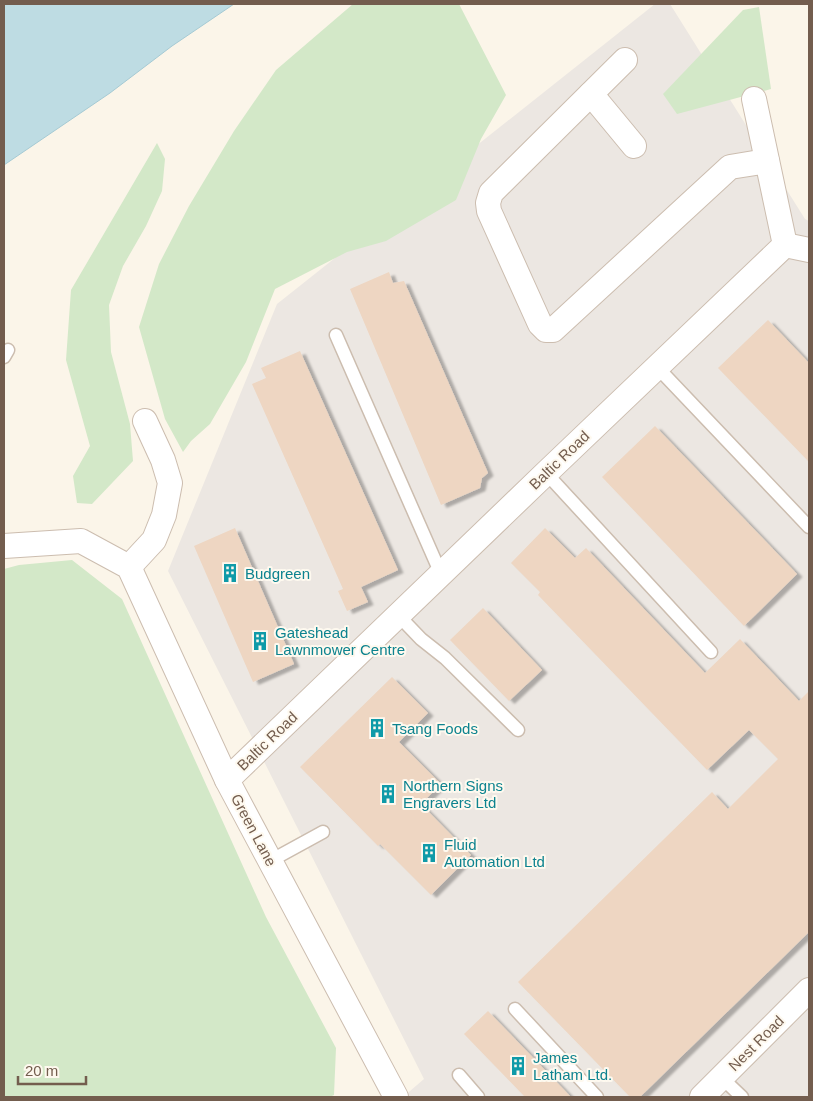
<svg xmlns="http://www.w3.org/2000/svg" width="813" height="1101" viewBox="0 0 813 1101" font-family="Arial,sans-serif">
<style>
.industrial{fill:#ece7e2}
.green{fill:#d3e8c8}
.water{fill:#bedce3;stroke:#a5cad4}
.building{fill:#eed6c2;filter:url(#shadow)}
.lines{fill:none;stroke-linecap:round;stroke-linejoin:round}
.service-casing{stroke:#ccbdaf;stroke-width:15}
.minor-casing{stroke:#ccbdaf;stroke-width:26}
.service{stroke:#fff;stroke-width:12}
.minor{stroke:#fff;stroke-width:24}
.labels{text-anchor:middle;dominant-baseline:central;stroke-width:4;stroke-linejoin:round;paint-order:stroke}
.street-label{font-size:15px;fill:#735d4e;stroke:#fef9ef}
.culture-label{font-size:15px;fill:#0d838f;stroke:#fef9ef;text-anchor:start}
</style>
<defs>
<filter id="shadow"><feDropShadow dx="5.5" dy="3" stdDeviation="1" flood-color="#0004"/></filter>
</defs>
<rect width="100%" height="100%" fill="#fbf5e9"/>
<polygon class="industrial" points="655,4 670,4 805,219 809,221 809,1097 403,1097 424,1079 168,571 277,304"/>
<g class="green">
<polygon points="353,4 459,4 506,95 481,139 456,200 386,241 347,252 275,289 246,362 210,424 191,441 183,452 165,419 139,327 159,264 189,206 234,131 276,70"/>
<polygon points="759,7 771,89 677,114 663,94 743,10"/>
<polygon points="157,143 165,159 162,191 146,226 123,266 109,305 111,352 130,424 133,461 92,504 77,503 73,476 90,446 66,360 71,290"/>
<polygon points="72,560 122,599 266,917 336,1048 334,1095 330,1097 4,1097 4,569 19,565"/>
</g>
<polygon class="water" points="4,4 234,4 172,46 110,93 4,165"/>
<g class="building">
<polygon points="389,272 393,283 404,281 488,473 482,478 480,488 441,505 350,289"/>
<polygon points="768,320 809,363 809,462 718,368"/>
<polygon points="300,351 398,570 361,587 368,602 347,611 338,591 343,589 252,384 266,378 261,368"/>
<polygon points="655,426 797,574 744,626 602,477"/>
<polygon points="235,528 294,664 253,682 194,546"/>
<polygon points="545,528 575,558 586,548 705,673 740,639 799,701 809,691 809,932 640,1097 630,1097 518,982 712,792 728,809 778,759 749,730 707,770 538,595 540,592 511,563"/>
<polygon points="483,608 542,670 509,701 450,640"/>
<polygon points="392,677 428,713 399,742 441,784 421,804 471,855 431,895 380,844 378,846 300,767"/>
<polygon points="488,1011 571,1097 525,1097 464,1034"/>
</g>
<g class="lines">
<g class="service-casing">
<g id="service">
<polyline points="336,335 441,574"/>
<polyline points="4,357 8,350"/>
<polyline points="657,367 809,527"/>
<polyline points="546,473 711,652"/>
<polyline points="398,615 421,639 445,658 518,730"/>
<polyline points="270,861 323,832"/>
<polyline points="515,1009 597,1097"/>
<polyline points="459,1075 478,1097"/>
<polyline points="722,1078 742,1097"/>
</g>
</g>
<g class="minor-casing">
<g id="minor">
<polyline points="625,60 491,193 488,203 489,211 540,324 546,330 553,330 730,167 767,161"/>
<polyline points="591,94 634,146"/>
<polyline points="785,245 809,250"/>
<polyline points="4,546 81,541 129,567 227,780 396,1097"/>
<polyline points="129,567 154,540 164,515 170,483 163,460 145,421"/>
<polyline points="227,780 546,473 785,245 754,99"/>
<polyline points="702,1097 809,990"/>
</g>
</g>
<use href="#service" class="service"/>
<use href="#minor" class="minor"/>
</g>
<defs>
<g id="building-bare" transform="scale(1.5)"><path d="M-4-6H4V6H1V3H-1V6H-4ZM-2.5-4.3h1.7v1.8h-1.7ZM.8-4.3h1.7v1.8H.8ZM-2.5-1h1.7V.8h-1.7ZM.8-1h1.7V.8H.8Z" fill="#0f9aa8" stroke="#fef9ef" stroke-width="2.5" paint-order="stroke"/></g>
</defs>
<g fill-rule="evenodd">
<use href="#building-bare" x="230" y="573"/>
<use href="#building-bare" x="260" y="641"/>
<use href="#building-bare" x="377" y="728"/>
<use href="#building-bare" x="388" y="794"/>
<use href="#building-bare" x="429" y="853"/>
<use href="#building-bare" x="518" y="1066"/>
</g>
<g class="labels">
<g class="street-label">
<text transform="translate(559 460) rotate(-44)">Baltic Road</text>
<text transform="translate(267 741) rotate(-44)">Baltic Road</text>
<text transform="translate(254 830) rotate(62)">Green Lane</text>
<text transform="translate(756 1043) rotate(-45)">Nest Road</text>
</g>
<g class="culture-label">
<text x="245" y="573">Budgreen</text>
<text x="275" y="632">Gateshead<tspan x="275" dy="17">Lawnmower Centre</tspan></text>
<text x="392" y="728">Tsang Foods</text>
<text x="403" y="785">Northern Signs<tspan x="403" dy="17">Engravers Ltd</tspan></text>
<text x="444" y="844">Fluid<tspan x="444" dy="17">Automation Ltd</tspan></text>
<text x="533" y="1057">James<tspan x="533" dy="17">Latham Ltd.</tspan></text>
</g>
</g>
<rect width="813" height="1101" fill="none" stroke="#735d4e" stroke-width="10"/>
<path d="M18 1076v8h68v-8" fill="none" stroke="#735d4e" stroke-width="2.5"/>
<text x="25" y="1076" font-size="15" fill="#735d4e" stroke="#fef9ef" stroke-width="4" paint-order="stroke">20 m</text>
</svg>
